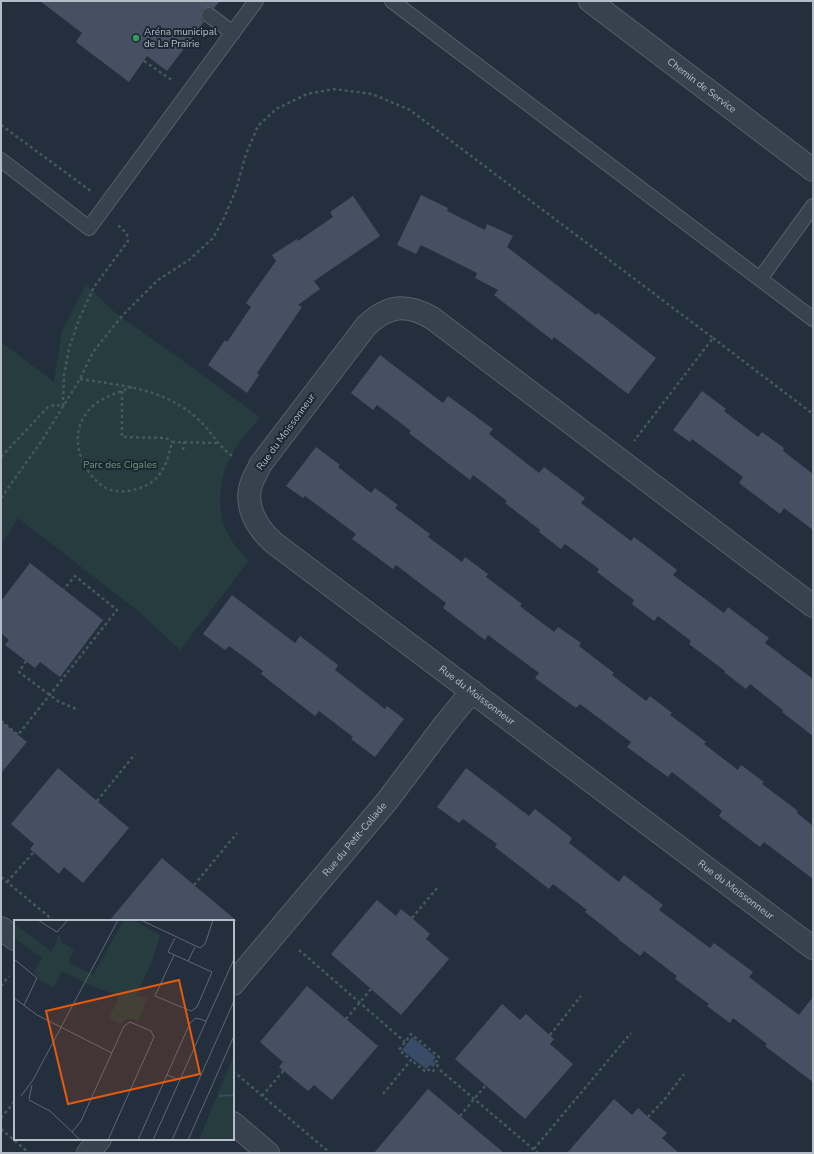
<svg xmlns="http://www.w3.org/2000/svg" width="814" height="1154" viewBox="0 0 814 1154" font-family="'Nunito Sans',sans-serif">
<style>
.green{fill:#263c3f}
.water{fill:#394c67}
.building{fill:#455162}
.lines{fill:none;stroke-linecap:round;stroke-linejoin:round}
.lane-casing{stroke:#565f6c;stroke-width:16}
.street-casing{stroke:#565f6c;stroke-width:24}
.path{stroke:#44595c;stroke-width:2.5;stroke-dasharray:3 3;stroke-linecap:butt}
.lane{stroke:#38414e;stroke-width:14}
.street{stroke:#38414e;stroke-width:22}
.leisure-dot{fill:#2e9e5b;stroke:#1d2633;stroke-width:1.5}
.labels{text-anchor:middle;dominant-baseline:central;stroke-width:4;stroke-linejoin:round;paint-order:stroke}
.poi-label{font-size:10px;fill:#b4bcc9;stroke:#1d2633;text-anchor:start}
.street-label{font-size:10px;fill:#b4bcc9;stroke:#1d2633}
.park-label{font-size:10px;fill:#6b9a76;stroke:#1d2633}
.inset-river{fill:none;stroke:#394c67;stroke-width:2}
.inset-road{fill:none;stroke:#5e6776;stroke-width:1}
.view{fill:#e8590c;fill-opacity:0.15;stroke:#e8590c;stroke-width:2}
.inset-edge{fill:none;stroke:#b4bcc9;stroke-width:2}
</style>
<rect width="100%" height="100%" fill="#242f3e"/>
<path class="green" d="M86,284l25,25 14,11 43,30 92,67c-11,14 -25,29 -32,45 -9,19 -11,51 -1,70 5,11 14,20 22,29l-69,89 -42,-39 -120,-93 -17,27v-203l53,40 8,-51z"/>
<polygon class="water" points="412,1037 436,1057 433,1061 436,1064 433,1067 430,1065 426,1069 402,1050"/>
<g class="building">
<polygon points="40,1 220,1 214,8 210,7 202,10 201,14 201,19 204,22 167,71 147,56 129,82 76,42 82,33"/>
<polygon points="421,195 448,208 447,211 485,230 487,224 513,236 507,247 596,315 598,313 656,358 628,394 554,337 552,340 494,295 498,290 475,278 477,273 421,245 416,254 397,245"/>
<polygon points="353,196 380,236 314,281 320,289 298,305 302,307 257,373 259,375 247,393 208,365 225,340 227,342 251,307 246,303 276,261 272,255 297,239 298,241 333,217 330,212"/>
<polygon points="380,355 443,403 448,396 493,429 489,434 539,473 544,467 585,498 581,503 631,541 634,537 677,570 673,575 724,613 728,607 769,638 765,643 813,679 813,736 782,712 783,710 750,684 746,689 724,672 725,671 689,644 691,641 658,616 654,621 632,604 634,600 597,572 599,569 565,544 561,549 539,532 540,530 505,503 507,501 473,475 470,480 409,433 411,431 377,405 373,410 351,393"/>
<polygon points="702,391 726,409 724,411 758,437 762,432 784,448 783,451 813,474 813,530 784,508 780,514 739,483 743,477 692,439 690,442 673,430"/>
<polygon points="316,447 340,465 338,467 371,493 375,488 398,505 395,508 430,534 428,537 462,562 465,557 488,574 486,577 522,604 520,606 554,632 558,627 581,643 579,646 614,673 612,675 646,701 650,696 672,713 670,715 706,742 704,744 738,770 741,765 764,782 762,784 798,811 797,813 813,826 813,879 764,842 760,847 719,816 722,811 672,772 668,777 627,747 631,742 580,704 576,708 535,678 539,673 488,635 485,640 443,608 446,603 396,565 393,569 352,539 356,534 305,496 303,498 286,486"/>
<polygon points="30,563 103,620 60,677 40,662 35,668 5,645 9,640 1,633 1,601"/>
<polygon points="232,595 295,643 300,636 338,665 335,670 385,709 387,706 404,719 375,757 351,739 353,737 319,711 315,716 293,699 261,674 263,671 229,646 225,650 203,634"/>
<polygon points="1,721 27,742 1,773"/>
<polygon points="58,768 129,828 83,883 64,867 59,874 30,849 34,844 11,824"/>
<polygon points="466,768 529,816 535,809 572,838 569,843 619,882 624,875 663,905 659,910 710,948 714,943 753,972 749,977 799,1015 813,997 813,1082 765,1046 767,1044 733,1018 730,1023 707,1006 709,1004 675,979 677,976 644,951 640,956 618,939 618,938 585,912 587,910 553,884 549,889 495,847 497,844 463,819 459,823 437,807"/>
<polygon points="162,858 194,885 237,921 109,921"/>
<polygon points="377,900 396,916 401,909 412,918 430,934 426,939 449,959 401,1015 331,954"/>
<polygon points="307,986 378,1046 332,1100 314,1085 308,1091 279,1067 283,1062 260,1042"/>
<polygon points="502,1004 520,1020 526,1014 554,1039 550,1044 573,1064 525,1119 455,1059"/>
<polygon points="428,1089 460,1116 504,1153 374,1153"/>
<polygon points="614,1099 632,1115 638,1108 648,1117 667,1133 662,1138 679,1153 567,1153"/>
</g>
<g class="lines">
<g class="lane-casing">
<g id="lane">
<polyline points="392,1 813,319"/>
<polyline points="209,15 233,33"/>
<polyline points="1,160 89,228 256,1"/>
<polyline points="760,279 813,206"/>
</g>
</g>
<g class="street-casing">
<g id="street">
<path id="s1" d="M590,1l223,169"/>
<path id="s2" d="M813,606l-381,-288c-26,-15 -44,-13 -66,8l-106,139c-2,6 -6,11 -8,17 -9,23 5,46 22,61l539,405"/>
<polyline points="1,928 15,939"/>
<path id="s3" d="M233,984l154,-183 58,-77 27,-33"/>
<polyline points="233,1123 268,1153"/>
<polyline points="88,1153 100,1139"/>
</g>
</g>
<g class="path">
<polyline points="144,61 173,81"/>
<polyline points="1,125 92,192"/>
<polyline points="713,338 813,414"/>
<path d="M80,379c44,7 84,9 119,41 12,11 20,28 35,37"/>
<path d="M132,387c-15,6 -33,11 -43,23 -22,24 -9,63 17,78 5,3 15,4 21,3 31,-4 39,-22 45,-49l46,1"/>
<polyline points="122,391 122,437 166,438 172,442"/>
<polyline points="183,450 184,442"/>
<polyline points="1,457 48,407 55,405 63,406 64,375 69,348 80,317 94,287 128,241 127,234 117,224"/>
<polyline points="1,498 43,439 80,379 93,352 122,316 158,280 189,260 213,238 224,218 236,190 246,154 258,126 276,109 307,94 334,89 372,94 410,110 713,338 634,441"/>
<polyline points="26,661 19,672 58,701 78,710"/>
<polyline points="1,721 18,735 117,610 75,576 64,589"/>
<polyline points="97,801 135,754"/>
<polyline points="1,877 54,921"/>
<polyline points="7,882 34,852"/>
<polyline points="194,885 237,833"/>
<polyline points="412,918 437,888"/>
<polyline points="299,950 405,1042"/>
<polyline points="1,986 9,976"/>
<polyline points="346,1019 371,989"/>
<polyline points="550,1035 581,996"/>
<polyline points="440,1070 538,1153"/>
<polyline points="233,1071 330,1153"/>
<polyline points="383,1094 411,1060 399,1050 411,1034 439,1057 436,1061 439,1064 433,1071 430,1069 426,1072 411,1060"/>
<polyline points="262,1096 284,1070"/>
<polyline points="460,1116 486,1085"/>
<polyline points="648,1117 664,1100 684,1074"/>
<polyline points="1,1118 15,1101"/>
<polyline points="1,1129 29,1153"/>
<polyline points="534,1149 631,1033"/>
</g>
<use href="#lane" class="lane"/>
<use href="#street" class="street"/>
</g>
<circle class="leisure-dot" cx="136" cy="38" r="4"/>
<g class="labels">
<g class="poi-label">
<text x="144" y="32">Aréna municipal<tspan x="144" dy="12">de La Prairie</tspan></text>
</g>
<g class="street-label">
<text stroke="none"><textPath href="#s1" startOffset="140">Chemin de Service</textPath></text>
<text transform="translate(286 432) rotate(-54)">Rue du Moissonneur</text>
<text stroke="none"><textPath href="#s2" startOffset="1067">Rue du Moissonneur</textPath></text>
<text stroke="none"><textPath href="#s3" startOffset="189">Rue du Petit-Coliade</textPath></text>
<text stroke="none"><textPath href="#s2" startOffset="1391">Rue du Moissonneur</textPath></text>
</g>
<g class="park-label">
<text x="120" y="465">Parc des Cigales</text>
</g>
</g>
<g transform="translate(14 920)">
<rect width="220" height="220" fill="#242f3e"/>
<path d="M110,0h10l26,15 -7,24 -17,37 12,1 -10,24 -10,-3 -7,6 -12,-6 10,-22 -30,-11 -27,-14 -8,17 -15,-8 -5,-9 9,-13 -29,-20v-14l37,27 6,-9v-6l3,-1 1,7 13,8 -6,12 25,13zM220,136v84h-35l29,-71z" fill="#263c3f"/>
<path class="inset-river" d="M205,176l15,-1"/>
<path class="inset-road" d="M24,0l19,12 11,-12M127,0l59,28 5,-4 8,-24M160,35l-19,41 36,15 6,-4 15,-35 -44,-20 7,-14M0,39l23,19 -13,27M174,41l7,-14M0,78l23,17 75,38M153,155l13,5M7,176l12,-16 85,-160M15,179l3,-14M15,180l21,11 22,21M66,220l-8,-8 9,-11 43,-95 6,-4 21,9 3,6 -46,103M124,220l52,-117 6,-5 10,3M139,220l81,-181M158,220l62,-139M174,220l46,-104"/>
<path class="view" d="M165,60l21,94 -132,30 -22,-93z"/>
<rect width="220" height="220" class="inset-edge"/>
</g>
<rect width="814" height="1154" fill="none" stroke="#b4bcc9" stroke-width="4"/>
</svg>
